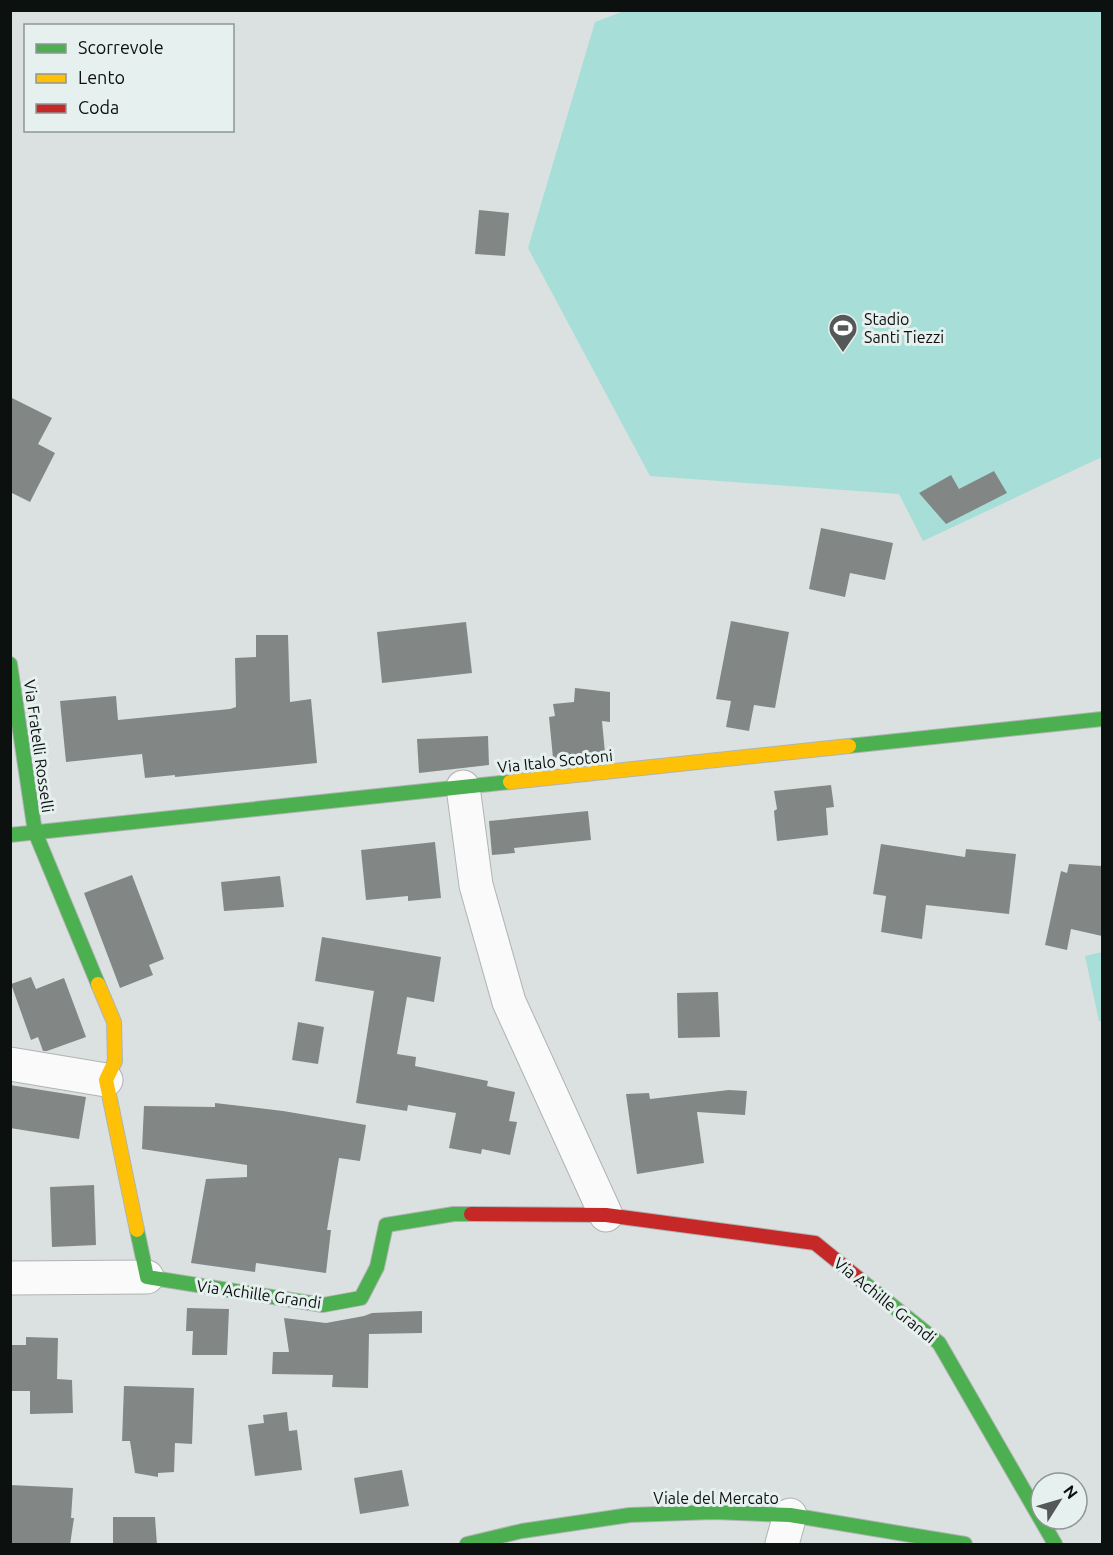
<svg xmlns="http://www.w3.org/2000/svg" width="1113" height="1555" viewBox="0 0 1113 1555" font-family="Ubuntu,sans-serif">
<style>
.green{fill:#a7ded7}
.building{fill:#828786}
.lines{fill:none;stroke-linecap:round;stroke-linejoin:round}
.street-casing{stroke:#afb4b3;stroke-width:35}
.fast-casing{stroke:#afb4b3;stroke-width:16}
.slow-casing{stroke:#afb4b3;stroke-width:16}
.jam-casing{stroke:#afb4b3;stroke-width:16}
.street{stroke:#fafafa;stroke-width:33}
.fast{stroke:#4caf50;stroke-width:14}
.slow{stroke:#ffc107;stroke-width:14}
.jam{stroke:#c62828;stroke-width:14}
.labels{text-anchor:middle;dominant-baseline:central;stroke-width:6;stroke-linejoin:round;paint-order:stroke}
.poi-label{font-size:16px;fill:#0c100f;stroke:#e6f0ef;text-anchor:start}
.street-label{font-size:16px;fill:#0c100f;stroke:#e6f0ef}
</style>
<rect width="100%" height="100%" fill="#dbe1e0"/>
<g class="green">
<polygon points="627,10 1102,11 1102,457 923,541 899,494 650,476 528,248 595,22"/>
<polygon points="1102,952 1102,1021 1099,1021 1085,956"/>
</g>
<g class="building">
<polygon points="479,210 509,213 505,256 475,254"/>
<polygon points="10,397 52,418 38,444 55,453 30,502 10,492"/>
<polygon points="994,471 1007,493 946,524 919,493 951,475 959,489"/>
<polygon points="821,528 893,543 885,580 850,573 845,597 809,589"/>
<polygon points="731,621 789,632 775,708 754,705 749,731 726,727 731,701 716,699"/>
<polygon points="466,622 472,673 382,683 377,632"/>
<polygon points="256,635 288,635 290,702 311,699 317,763 175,777 175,775 145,778 142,754 66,762 60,701 116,696 118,720 230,709 236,707 235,658 256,657"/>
<polygon points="575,688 610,692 610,722 602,721 605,753 553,758 549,717 555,716 553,704 574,702"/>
<polygon points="488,736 489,765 419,773 417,739"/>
<polygon points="831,785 834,807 826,808 828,835 777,841 774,811 777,809 774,791"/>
<polygon points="588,811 591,840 514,848 515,853 492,855 489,821"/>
<polygon points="435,842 441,898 408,901 408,896 366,900 361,850"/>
<polygon points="881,844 965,857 966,849 1016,854 1009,914 926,905 922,939 881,932 886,896 873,894"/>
<polygon points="1069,864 1102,866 1102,936 1071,929 1067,950 1045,945 1061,871 1067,873"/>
<polygon points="132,875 164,959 149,965 153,975 120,988 84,893"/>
<polygon points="280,876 284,907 224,911 221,882"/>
<polygon points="322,937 441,957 434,1002 407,997 397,1054 416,1057 415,1066 488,1081 487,1086 515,1092 509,1121 517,1122 510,1155 482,1149 481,1154 449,1148 456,1113 408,1105 407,1111 356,1103 374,991 315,981"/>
<polygon points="31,977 36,989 64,978 86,1037 47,1051 43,1051 38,1037 31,1040 11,984"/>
<polygon points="718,992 720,1037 678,1038 677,993"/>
<polygon points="298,1022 324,1027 318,1064 292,1060"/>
<polygon points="10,1085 86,1097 79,1139 10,1128"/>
<polygon points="729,1090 747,1091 745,1115 697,1112 704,1163 637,1174 626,1094 649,1093 650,1099"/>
<polygon points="215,1103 283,1111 366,1125 360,1161 339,1158 327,1230 331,1230 326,1273 256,1263 255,1272 191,1263 206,1179 247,1177 247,1165 142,1149 144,1106 215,1107"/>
<polygon points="94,1185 96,1245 52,1247 50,1187"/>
<polygon points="187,1308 229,1309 227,1355 192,1355 193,1331 186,1331"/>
<polygon points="422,1311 422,1333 369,1334 368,1388 332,1387 333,1375 272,1374 273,1352 289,1352 284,1318 326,1323 364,1316 372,1313"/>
<polygon points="26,1337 58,1338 57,1379 72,1380 73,1413 30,1414 30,1391 10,1391 10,1345 26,1345"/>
<polygon points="124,1386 194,1388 192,1444 175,1443 174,1472 158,1473 158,1477 135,1473 130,1441 122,1441"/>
<polygon points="287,1412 289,1431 297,1430 302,1470 255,1476 248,1425 264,1423 263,1415"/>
<polygon points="402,1470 409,1506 360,1514 354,1478"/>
<polygon points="10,1485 73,1488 71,1518 74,1518 70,1545 10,1545"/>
<polygon points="113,1517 155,1517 157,1545 113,1545"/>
</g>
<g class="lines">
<g class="street-casing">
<g id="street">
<polyline points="463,787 476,885 509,1002 606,1215"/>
<polyline points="10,1064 106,1080"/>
<polyline points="10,1278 147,1277"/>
<polyline points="782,1544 790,1515"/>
</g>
</g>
<g class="fast-casing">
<g id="fast">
<polyline points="10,664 35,832 98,984"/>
<polyline points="849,746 1102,719"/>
<polyline points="10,835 510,782"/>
<polyline points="137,1230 147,1277 323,1305 361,1298 377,1267 386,1225 454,1214 471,1214"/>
<polyline points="858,1278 939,1343 1055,1544"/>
<polyline points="467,1544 522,1531 630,1515 714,1512 790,1515 965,1544"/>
</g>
</g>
<g class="slow-casing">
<g id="slow">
<polyline points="510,782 849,746"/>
<polyline points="98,984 114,1022 115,1061 106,1080 137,1230"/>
</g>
</g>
<g class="jam-casing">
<polyline id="jam" points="471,1214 606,1215 815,1243 858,1278"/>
</g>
<use href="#street" class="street"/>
<use href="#fast" class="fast"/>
<use href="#slow" class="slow"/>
<use href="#jam" class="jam"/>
</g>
<defs>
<g id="stadium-pin" transform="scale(1.5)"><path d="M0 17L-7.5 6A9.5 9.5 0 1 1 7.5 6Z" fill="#545958" stroke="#e6f0ef"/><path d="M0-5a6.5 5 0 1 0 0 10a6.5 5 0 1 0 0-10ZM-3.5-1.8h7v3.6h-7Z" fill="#fff"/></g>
</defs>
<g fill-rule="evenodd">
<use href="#stadium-pin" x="843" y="328"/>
</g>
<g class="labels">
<g class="poi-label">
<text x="864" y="319">Stadio<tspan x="864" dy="18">Santi Tiezzi</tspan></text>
</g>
<g class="street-label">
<text transform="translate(39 746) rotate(82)">Via Fratelli Rosselli</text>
<text transform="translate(555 761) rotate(-6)">Via Italo Scotoni</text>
<text transform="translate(259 1294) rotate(8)">Via Achille Grandi</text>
<text transform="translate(885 1300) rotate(39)">Via Achille Grandi</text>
<text x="716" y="1498">Viale del Mercato</text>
</g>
</g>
<rect width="1113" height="1555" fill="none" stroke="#0c100f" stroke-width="24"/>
<rect x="24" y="24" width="210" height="108" fill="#e6f0ef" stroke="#8f9695" stroke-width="1.5"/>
<rect x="36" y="44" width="30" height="9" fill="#4caf50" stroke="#8f9695" stroke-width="1.5"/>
<text x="78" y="54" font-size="18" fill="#0c100f">Scorrevole</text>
<rect x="36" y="74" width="30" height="9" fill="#ffc107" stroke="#8f9695" stroke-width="1.5"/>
<text x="78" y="84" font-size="18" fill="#0c100f">Lento</text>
<rect x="36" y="104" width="30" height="9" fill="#c62828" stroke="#8f9695" stroke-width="1.5"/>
<text x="78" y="114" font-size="18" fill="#0c100f">Coda</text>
<g transform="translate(1059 1501) rotate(53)"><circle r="28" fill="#e6f0ef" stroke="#8f9695" stroke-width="1.5"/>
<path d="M0-4.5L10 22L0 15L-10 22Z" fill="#545958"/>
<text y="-9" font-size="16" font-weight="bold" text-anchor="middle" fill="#0c100f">N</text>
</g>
</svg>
